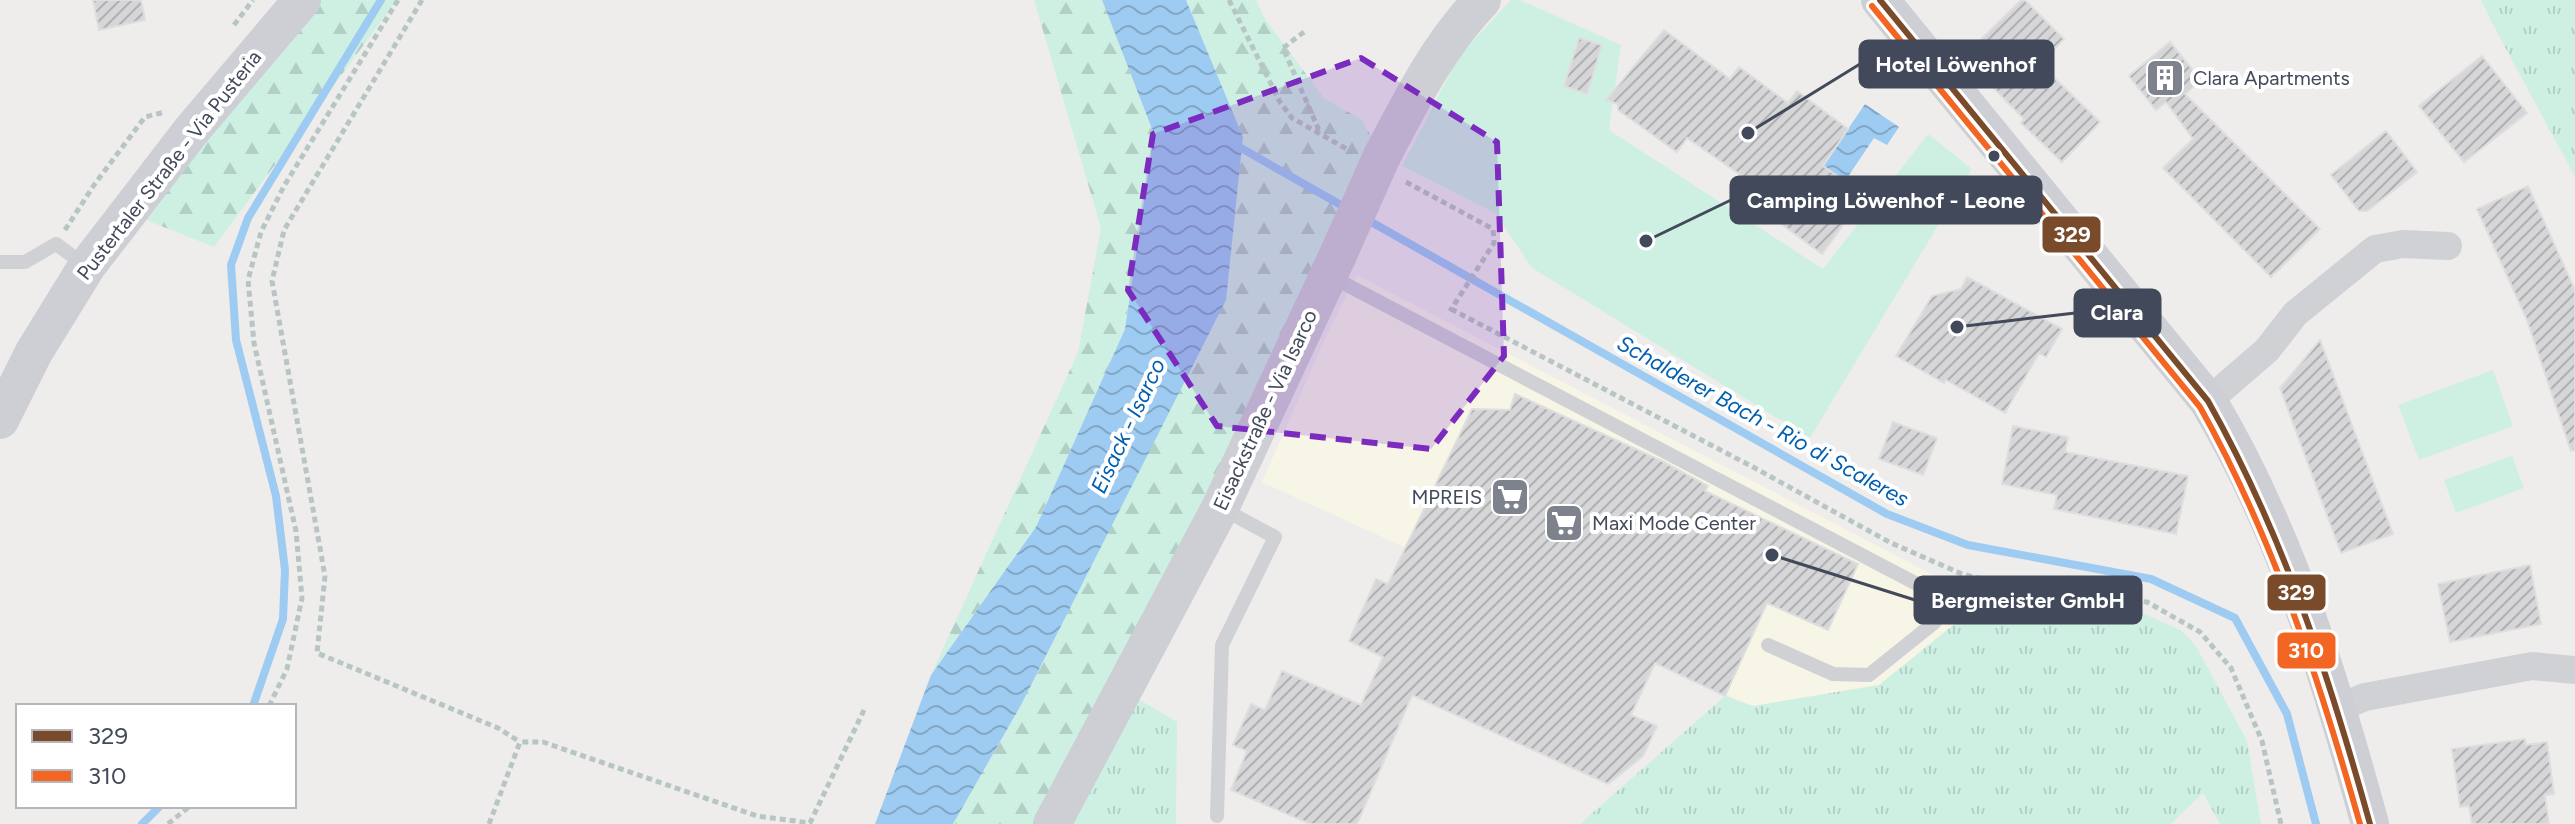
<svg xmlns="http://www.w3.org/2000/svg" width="2575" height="824" viewBox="0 0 2575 824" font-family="Figtree,sans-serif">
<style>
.commercial{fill:#f6f5e6}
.grass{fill:url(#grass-tufts)}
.forest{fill:url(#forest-firs)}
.green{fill:#cef0e3}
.water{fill:url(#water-waves)}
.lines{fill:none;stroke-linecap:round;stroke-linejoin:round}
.stream{stroke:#9ecbf1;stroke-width:8}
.building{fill:url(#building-hatch);stroke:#dfdedf;stroke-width:2}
.path{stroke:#b8c5c5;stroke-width:5;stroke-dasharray:6 4;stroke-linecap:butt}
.lane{stroke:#cfd1d5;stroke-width:14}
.street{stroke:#cfd1d5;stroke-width:28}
.secondary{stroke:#cecfd4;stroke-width:38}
.secondary-bridge{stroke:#cecfd4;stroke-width:38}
.bus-1-casing{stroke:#fff;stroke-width:12}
.bus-2-casing{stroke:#fff;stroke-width:12}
.bus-1{stroke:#7a4b2a;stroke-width:6}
.bus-2{stroke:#f26522;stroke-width:6}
.marked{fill:#7b2cbf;fill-opacity:0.2;stroke:#7b2cbf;stroke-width:6;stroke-dasharray:16 10;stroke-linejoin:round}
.bus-dot{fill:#42495a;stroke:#fff;stroke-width:3}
.labels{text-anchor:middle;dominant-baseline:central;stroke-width:8;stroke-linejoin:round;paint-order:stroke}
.poi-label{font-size:20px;fill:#42495a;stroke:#fff;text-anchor:start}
.street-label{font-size:20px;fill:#42495a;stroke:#fff}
.water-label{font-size:22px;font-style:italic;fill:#005fb0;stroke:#fff}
.leader{fill:none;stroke:#42495a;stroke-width:3}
.callout-dot{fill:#42495a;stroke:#fff;stroke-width:3}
.callout{fill:#42495a;stroke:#42495a;stroke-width:3}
.callout-label{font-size:22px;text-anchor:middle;font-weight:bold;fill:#fff}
.line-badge{stroke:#fff;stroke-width:3}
.badge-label{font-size:22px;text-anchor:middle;font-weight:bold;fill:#fff}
</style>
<defs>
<pattern id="grass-tufts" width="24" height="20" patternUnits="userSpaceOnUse" patternTransform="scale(2)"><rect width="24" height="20" fill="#cef0e3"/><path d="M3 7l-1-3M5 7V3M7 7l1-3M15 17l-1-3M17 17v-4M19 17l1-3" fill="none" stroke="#b2cfc5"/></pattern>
<pattern id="forest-firs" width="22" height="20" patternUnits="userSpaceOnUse" patternTransform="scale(2)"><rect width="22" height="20" fill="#cef0e3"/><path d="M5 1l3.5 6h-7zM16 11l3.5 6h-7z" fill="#b2cfc5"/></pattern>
<pattern id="water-waves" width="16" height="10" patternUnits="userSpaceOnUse" patternTransform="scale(2)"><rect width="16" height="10" fill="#9ecbf1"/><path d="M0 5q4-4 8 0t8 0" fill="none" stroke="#82a7c6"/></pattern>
<pattern id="building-hatch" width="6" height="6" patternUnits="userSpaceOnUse" patternTransform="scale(2)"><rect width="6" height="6" fill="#d6d6d8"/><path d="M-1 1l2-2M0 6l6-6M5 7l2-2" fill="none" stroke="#afb0b2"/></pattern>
</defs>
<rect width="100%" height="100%" fill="#eeedec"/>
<polygon class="commercial" points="1357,275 1983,601 1879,685 1753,707 1262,482 1325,339"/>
<g class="grass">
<polygon points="2481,0 2575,0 2575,177 2491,21"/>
<polygon points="1983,601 2065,610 2142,613 2181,630 2196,646 2247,741 2261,824 2220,824 2203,793 2171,824 1580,824 1725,696 1753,706 1879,685"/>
<polygon points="1123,690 1177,722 1176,824 1052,824"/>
</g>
<g class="forest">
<polygon points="309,0 397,0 214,247 141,218"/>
<polygon points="1034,0 1102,0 1154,134 1125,329 1036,527 931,675 1078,352 1101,228"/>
<polygon points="1186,0 1256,0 1265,19 1324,98 1362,120 1382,156 1052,824 953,824 1021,705 1225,300 1243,137"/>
</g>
<g class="green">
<polygon points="1511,0 1520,0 1621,45 1609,130 1823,269 1928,134 1972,169 1810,438 1532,268 1495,213 1402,166 1459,56"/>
<polygon points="2493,370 2513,426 2419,460 2398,405"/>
<polygon points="2512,456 2524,488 2456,513 2444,480"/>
</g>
<g class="water">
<polygon points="1102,0 1186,0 1243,137 1226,300 1021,705 953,824 875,824 931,675 1036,527 1125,329 1154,134"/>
<polygon points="1865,104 1899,127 1887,145 1874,138 1845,181 1823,166"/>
</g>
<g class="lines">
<g class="stream">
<polyline points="1234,144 1348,209"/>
<polyline points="1366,219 1887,514 1968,545 2151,579 2235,618 2287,714 2316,824"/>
<polyline points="253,706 283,619 285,570 276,496 236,340 231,265 248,218 381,0"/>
<polyline points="142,824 160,806"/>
</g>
</g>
<g class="building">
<polygon points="93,0 141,0 145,20 99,30"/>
<polygon points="2021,0 2025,0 2064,39 2040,64 2100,122 2062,162 2021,123 2024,119 1963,57"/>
<polygon points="1664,30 1730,79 1739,67 1788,103 1797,91 1848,129 1823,166 1865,195 1822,254 1736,191 1745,178 1687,138 1677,152 1618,110 1618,104 1606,100"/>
<polygon points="1579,38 1602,45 1587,94 1564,86"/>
<polygon points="2170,42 2201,80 2185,94 2320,229 2271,277 2163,168 2193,139 2166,102 2156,110 2129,76"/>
<polygon points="2482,56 2527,113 2464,162 2419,106"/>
<polygon points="2386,131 2417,172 2367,211 2359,211 2331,175"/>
<polygon points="2528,186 2575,290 2575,450 2571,451 2527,320 2477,209"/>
<polygon points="1967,277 2062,329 2046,357 2039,353 2005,413 1946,380 1944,383 1896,356 1932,296 1961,289"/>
<polygon points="2320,340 2393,534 2341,553 2280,388"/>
<polygon points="1515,394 1662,461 1708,486 1705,491 1858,564 1828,630 1767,603 1725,696 1655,663 1631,715 1657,726 1643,756 1608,784 1412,695 1357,824 1310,824 1231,790 1247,751 1233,745 1251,704 1265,710 1282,671 1361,705 1383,657 1349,641 1376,579 1388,584 1472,409 1510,410"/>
<polygon points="1893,422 1937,438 1923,475 1879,459"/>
<polygon points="2013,426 2068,437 2065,452 2188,476 2176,534 2054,509 2057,495 2002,484"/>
<polygon points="2530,565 2541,624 2450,642 2438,584"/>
<polygon points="2525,739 2526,745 2547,742 2554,794 2545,795 2549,824 2472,824 2469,806 2460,807 2452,749"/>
</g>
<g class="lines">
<g class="path">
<polyline points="422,0 284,230 272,281 325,576 317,653 498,728 520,742"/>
<polyline points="1229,0 1280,102 1292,118 1352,152"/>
<polyline points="234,25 253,0"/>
<polyline points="1304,32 1283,48 1318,128 1316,133"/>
<polyline points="1406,182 1493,229 1494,243 1450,311"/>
<polyline points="65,230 94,185 145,117 165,112"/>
<polyline points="1451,309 1753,467 1891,543 1962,574 2019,588 2147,602 2200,632 2231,668 2262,741 2281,824"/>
<polyline points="269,706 287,669 302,598 296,531 254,343 248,280 261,232 284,186 398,0"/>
<polyline points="168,824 190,806"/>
<polyline points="489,824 520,742 543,742 757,816 810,823 864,710"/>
</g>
<g class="lane">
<polyline points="0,262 25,262 56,244 86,266"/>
<polyline points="1328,275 1936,594 1935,622 1869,675 1833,674 1768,645"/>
<polyline points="1217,816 1222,645 1275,537 1221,508"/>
</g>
<g class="street">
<polyline points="2208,401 2267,350 2295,314 2375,249 2403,244 2448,246"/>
<polyline points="2338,708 2365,697 2532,666 2575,670"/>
</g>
<g class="secondary">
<path d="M1880,0l328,401c78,130 122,277 162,423"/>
<path d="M1382,156c29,-55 56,-110 100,-156"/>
<polyline points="0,420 34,352 87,266 191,131 302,0"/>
<polyline points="1052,824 1220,508 1337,257"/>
</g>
<polyline class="secondary-bridge" points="1337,257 1382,156"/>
<g class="bus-1-casing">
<path id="bus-1" d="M1880,0l328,401c76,135 121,275 162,423"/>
</g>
<g class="bus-2-casing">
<path id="bus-2" d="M1872,6l328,401c74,132 119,272 160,417"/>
</g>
<use href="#bus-1" class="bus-1"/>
<use href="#bus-2" class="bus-2"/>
</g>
<path class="marked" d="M1361,58l136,84 7,214 -73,93 -214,-23 -89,-136 25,-156z"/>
<defs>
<g id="building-square" transform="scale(2)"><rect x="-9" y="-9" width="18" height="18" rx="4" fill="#7e828d" stroke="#fff"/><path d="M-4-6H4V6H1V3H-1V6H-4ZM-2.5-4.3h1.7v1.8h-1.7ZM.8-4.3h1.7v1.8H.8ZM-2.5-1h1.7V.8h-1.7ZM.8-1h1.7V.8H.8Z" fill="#fff"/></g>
<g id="supermarket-square" transform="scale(2)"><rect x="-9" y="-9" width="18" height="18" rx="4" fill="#7e828d" stroke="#fff"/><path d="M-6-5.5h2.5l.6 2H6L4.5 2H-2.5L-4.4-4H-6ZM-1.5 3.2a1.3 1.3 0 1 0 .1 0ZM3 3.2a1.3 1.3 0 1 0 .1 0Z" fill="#fff"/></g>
</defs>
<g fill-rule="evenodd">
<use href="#building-square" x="2165" y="78"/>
<use href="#supermarket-square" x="1510" y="497"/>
<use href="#supermarket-square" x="1564" y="523"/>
</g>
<circle class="bus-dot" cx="1994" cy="156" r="7"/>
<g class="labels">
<g class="poi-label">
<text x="2193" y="78">Clara Apartments</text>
<text x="1482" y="497" text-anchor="end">MPREIS</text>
<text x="1592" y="523">Maxi Mode Center</text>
</g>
<g class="street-label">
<text transform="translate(169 165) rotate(-52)">Pustertaler Straße - Via Pusteria</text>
<text transform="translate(1265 410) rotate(-65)">Eisackstraße - Via Isarco</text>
</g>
<g class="water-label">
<text transform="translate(1763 421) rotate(29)">Schalderer Bach - Rio di Scaleres</text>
<text transform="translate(1128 426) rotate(-65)">Eisack - Isarco</text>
</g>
</g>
<path class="leader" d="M1748 133L1860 64M1646 241L1731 200M1957 327L2075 313M1772 555L1915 600"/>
<g class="callout-dot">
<circle cx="1748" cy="133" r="8"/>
<circle cx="1646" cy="241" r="8"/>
<circle cx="1957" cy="327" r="8"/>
<circle cx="1772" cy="555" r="8"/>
</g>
<g class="callout">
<rect x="1860" y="41" width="193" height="46" rx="8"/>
<rect x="1731" y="177" width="310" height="46" rx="8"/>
<rect x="2075" y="290" width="85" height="46" rx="8"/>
<rect x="1915" y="577" width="226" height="46" rx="8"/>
</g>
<g class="callout-label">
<text x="1956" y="72">Hotel Löwenhof</text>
<text x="1886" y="208">Camping Löwenhof - Leone</text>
<text x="2117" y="320">Clara</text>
<text x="2028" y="608">Bergmeister GmbH</text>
</g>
<g class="line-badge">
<rect x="2041" y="215" width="61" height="39" rx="8" fill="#7a4b2a"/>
<rect x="2266" y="573" width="61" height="39" rx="8" fill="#7a4b2a"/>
<rect x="2276" y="631" width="61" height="39" rx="8" fill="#f26522"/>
</g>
<g class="badge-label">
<text x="2072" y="242">329</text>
<text x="2296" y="600">329</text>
<text x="2306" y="658">310</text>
</g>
<rect x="16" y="704" width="280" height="104" fill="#ffffff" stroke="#b3b6bd" stroke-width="2"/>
<rect x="32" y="730" width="40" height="12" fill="#7a4b2a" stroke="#b3b6bd" stroke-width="2"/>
<text x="88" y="744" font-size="24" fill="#42495a">329</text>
<rect x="32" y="770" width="40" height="12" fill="#f26522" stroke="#b3b6bd" stroke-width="2"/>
<text x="88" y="784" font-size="24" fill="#42495a">310</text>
</svg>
